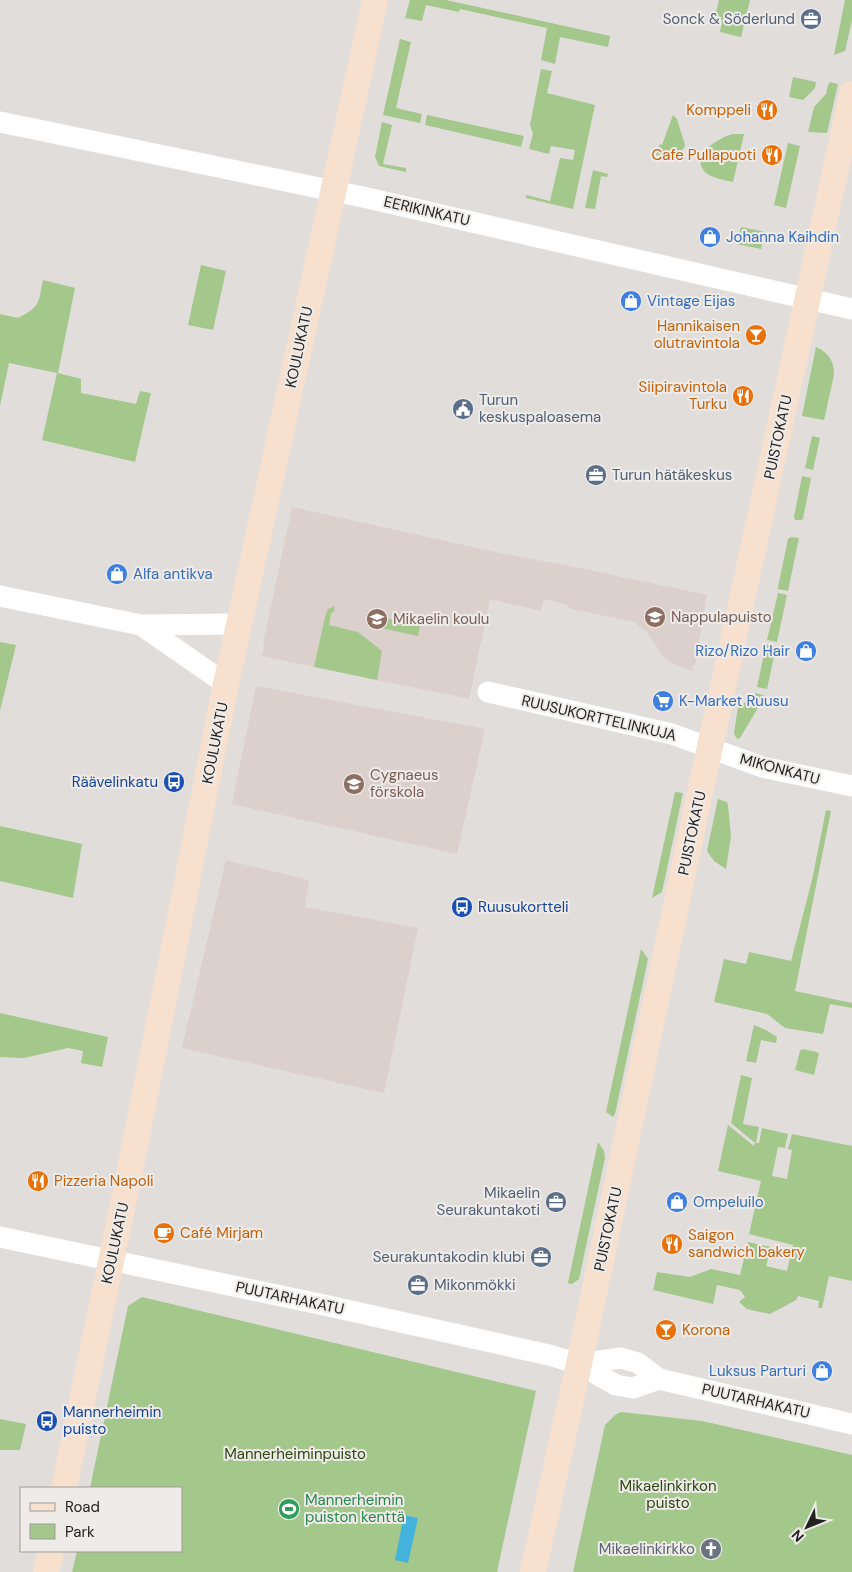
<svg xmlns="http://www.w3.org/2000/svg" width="852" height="1572" viewBox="0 0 852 1572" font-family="'DM Sans',sans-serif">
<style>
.built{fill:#dbd0cb}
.green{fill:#a4c78c}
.water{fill:#43b3dc}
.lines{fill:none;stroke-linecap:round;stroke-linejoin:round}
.minor{stroke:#fff;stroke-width:21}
.major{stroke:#f7e1ce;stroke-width:26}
.labels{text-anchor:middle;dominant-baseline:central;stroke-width:4;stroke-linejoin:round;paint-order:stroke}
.service-label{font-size:15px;fill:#4e5e75;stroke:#eeebe8;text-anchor:end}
.food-label{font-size:15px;fill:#c56008;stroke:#eeebe8;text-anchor:end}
.street-label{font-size:15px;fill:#232221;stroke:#eeebe8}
.shop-label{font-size:15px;fill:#366cbe;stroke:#eeebe8;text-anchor:start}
.education-label{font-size:15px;fill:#785e54;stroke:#eeebe8;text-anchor:start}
.transit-label{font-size:15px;fill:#164399;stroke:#eeebe8;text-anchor:start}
.park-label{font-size:15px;fill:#2a4610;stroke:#eeebe8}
.leisure-label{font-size:15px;fill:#27864d;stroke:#eeebe8;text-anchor:start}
.worship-label{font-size:15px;fill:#5b616d;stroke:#eeebe8;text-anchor:end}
</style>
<rect width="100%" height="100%" fill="#e1dddb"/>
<g class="built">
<polygon points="292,507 500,553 570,566 707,595 695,665 693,665 692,671 670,662 664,658 646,631 634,622 572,609 565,604 544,599 541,611 490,599 469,699 262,656 265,644 263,644"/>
<polygon points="256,686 485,729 457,854 232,804"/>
<polygon points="226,860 309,880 305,907 418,928 384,1093 182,1048"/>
</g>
<g class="green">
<polygon points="410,0 446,0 610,36 608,47 560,37 555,64 541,60 547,28 460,9 459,12 426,5 422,21 405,18"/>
<polygon points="719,0 750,0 741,37 720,32 722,20 715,18"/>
<polygon points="845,0 852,0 852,20 845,51 834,55"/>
<polygon points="400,39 411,42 396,108 422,114 420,123 383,115"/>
<polygon points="541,69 552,71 547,93 595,105 573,209 526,198 526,195 550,201 560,158 573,160 575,150 551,146 549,154 529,149 533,134 530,125"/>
<polygon points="793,77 816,82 815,88 803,100 789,97"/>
<polygon points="830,82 838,84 827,133 808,132 814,107 826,94 828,85"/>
<polygon points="427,115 524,136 521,147 425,125"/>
<path d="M673,115l4,4 8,26c-4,13 -18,10 -29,10l4,-11 2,1z"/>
<polygon points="382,122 392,125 383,164 406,168 406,172 379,166 375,157"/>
<path d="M733,134h11l-11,48c-8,-2 -23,-4 -29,-11 -13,-17 16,-34 29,-37z"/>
<polygon points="788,143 800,146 786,208 774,205"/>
<polygon points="593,170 608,174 607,177 601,176 595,209 585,208"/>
<polygon points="741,227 765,232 761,249 737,244"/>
<polygon points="201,265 226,271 213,330 188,325"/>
<path d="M43,280l32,8 -17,85 23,6v14l55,11 4,-13 11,2 -16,69 -93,-22 15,-67 -48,-10 -9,43v-92l18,4c23,-12 20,-14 25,-38z"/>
<path d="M816,347c13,6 18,14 18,28l-10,45 -22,-4z"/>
<polygon points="812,436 820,438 813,470 805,468"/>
<polygon points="802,476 811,478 803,519 801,520 795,520 794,517"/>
<polygon points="791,537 799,538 788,591 778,589 778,587 788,539"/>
<polygon points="778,593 787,595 777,642 767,640"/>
<polygon points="335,606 334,611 331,614 329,625 358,632 382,651 377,680 314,667 325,617 328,609"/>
<polygon points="368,614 420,626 418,636 381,628 371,622"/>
<polygon points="0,642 16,645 0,711"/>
<polygon points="766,644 776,647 767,689 757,687"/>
<polygon points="756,693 765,696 740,738 737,739 734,733 738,707 751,699"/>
<polygon points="675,792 683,793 662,892 652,898"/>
<polygon points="718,799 727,802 728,805 731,836 726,869 714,861 707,851"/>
<polygon points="826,810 831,811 795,991 852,1003 852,1008 830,1004 823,1034 785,1028 767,1014 714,1002 724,959 746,964 749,952 791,961 812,880"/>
<polygon points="0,826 82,844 73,898 0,881"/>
<polygon points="641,949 648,959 615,1114 613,1117 606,1112"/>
<polygon points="0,1013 108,1037 102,1067 81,1063 83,1051 68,1048 24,1058 0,1057"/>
<polygon points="754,1025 766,1030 777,1037 776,1043 761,1040 756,1063 746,1061"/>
<polygon points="803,1049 817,1052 819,1054 814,1075 795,1070 800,1051"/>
<polygon points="741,1075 752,1078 743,1124 759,1127 756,1143 759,1143 762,1128 788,1134 785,1148 778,1147 772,1176 787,1179 792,1150 788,1149 792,1134 852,1146 852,1281 829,1276 822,1308 818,1308 819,1301 798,1296 796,1300 770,1314 747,1309 739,1302 745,1297 740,1290 717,1285 713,1304 653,1290 657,1272 690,1277 711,1269 740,1275 748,1242 771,1247 766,1266 787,1271 793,1245 749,1234 761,1181 718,1171 728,1125 754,1146 755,1143 731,1123"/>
<polygon points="598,1142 604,1151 605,1158 579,1279 572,1284 570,1284 568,1283"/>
<polygon points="142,1297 536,1391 497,1572 72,1572 77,1551 181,1551 181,1488 90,1488 128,1306"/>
<polygon points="621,1412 702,1421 852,1455 852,1572 573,1572 605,1425 615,1415"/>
<polygon points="0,1419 26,1424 20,1450 0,1450"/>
</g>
<polygon class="water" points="404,1515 418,1518 408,1563 395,1560"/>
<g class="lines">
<g class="minor">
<polyline points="0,122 363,197 852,309"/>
<polyline points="0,596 141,625 240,624"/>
<polyline points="141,625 226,684"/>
<polyline points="488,692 672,734 762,767 852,786"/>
<polyline points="0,1237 324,1305 549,1355 579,1364 616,1385 633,1388 659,1379"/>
<polyline points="579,1364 621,1358 638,1363 659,1379 852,1424"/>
</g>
<g class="major">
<polyline points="64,1488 131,1165 226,684 375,0"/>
<polyline points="46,1572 51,1551"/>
<polyline points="533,1572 579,1364 698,802 852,94"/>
</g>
</g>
<defs>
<g id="office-disc" transform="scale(1.125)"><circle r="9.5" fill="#5c6f8a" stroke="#eeebe8"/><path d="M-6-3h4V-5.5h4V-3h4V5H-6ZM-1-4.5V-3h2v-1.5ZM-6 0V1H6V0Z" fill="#fff"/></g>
<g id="restaurant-disc" transform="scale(1.125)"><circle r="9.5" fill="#e8710a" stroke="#eeebe8"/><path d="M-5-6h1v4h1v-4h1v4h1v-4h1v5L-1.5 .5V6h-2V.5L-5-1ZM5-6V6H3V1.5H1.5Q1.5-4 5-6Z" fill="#fff"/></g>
<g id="shop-disc" transform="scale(1.125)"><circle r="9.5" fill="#3f7fe0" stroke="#eeebe8"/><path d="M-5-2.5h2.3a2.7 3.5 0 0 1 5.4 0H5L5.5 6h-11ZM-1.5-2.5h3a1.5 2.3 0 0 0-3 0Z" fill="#fff"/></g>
<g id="bar-disc" transform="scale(1.125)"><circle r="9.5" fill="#e8710a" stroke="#eeebe8"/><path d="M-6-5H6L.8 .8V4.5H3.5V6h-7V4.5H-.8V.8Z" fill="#fff"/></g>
<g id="civic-disc" transform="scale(1.125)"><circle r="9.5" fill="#5c6f8a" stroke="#eeebe8"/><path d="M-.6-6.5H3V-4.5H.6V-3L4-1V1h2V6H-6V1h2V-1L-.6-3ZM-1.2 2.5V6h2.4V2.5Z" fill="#fff"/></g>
<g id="school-disc" transform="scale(1.125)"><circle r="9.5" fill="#8d6e63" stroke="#eeebe8"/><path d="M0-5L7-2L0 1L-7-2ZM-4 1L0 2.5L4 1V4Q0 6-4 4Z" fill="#fff"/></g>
<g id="supermarket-disc" transform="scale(1.125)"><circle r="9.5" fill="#3f7fe0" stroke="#eeebe8"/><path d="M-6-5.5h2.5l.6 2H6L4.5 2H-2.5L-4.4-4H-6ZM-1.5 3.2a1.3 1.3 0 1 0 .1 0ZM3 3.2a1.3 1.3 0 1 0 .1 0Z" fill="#fff"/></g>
<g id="bus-disc" transform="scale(1.125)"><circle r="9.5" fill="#1a4fb4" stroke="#eeebe8"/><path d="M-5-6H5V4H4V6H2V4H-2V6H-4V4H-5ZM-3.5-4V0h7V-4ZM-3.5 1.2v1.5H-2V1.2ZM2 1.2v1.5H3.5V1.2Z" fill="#fff"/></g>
<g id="cafe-disc" transform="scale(1.125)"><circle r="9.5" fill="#e8710a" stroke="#eeebe8"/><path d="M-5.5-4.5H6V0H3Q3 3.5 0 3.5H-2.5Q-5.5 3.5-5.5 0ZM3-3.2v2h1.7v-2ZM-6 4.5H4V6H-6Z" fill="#fff"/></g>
<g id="stadium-disc" transform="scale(1.125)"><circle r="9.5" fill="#2e9e5b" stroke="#eeebe8"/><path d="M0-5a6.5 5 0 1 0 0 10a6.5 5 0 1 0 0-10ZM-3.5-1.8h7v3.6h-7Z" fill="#fff"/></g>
<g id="church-disc" transform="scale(1.125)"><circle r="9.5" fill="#6b7280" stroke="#eeebe8"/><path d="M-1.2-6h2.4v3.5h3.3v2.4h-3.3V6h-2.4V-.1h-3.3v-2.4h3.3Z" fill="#fff"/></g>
</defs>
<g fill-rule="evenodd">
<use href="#office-disc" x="811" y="19"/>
<use href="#restaurant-disc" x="767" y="110"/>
<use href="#restaurant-disc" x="772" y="155"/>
<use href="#shop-disc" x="710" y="237"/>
<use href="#shop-disc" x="631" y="301"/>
<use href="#bar-disc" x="756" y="335"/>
<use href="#restaurant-disc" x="743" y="396"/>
<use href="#civic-disc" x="463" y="409"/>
<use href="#office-disc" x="596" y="475"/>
<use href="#shop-disc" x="117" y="574"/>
<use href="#school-disc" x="655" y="617"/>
<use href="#school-disc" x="377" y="619"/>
<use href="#shop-disc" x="806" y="651"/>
<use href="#supermarket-disc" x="663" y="701"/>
<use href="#bus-disc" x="174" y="782"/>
<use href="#school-disc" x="354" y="784"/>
<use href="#bus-disc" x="462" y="907"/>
<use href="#restaurant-disc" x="38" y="1181"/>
<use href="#office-disc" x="556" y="1202"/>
<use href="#shop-disc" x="677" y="1202"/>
<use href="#cafe-disc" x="164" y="1233"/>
<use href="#restaurant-disc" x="672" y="1244"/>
<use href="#office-disc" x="541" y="1257"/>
<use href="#office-disc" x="418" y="1285"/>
<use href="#bar-disc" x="666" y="1330"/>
<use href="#shop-disc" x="822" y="1371"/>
<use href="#bus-disc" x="47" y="1421"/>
<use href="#stadium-disc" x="289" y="1509"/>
<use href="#church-disc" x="711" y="1549"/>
</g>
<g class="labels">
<g class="service-label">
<text x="795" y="19">Sonck &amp; Söderlund</text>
<text x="479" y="400" text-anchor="start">Turun<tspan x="479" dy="17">keskuspaloasema</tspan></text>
<text x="612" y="475" text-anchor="start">Turun hätäkeskus</text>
<text x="540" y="1193">Mikaelin<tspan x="540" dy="17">Seurakuntakoti</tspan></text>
<text x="525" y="1257">Seurakuntakodin klubi</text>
<text x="434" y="1285" text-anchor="start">Mikonmökki</text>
</g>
<g class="food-label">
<text x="751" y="110">Komppeli</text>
<text x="756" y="155">Cafe Pullapuoti</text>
<text x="740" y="326">Hannikaisen<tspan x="740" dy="17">olutravintola</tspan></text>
<text x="727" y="387">Siipiravintola<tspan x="727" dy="17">Turku</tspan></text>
<text x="54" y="1181" text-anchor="start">Pizzeria Napoli</text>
<text x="180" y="1233" text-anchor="start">Café Mirjam</text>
<text x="688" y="1235" text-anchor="start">Saigon<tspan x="688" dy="17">sandwich bakery</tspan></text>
<text x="682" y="1330" text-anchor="start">Korona</text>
</g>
<g class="street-label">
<text transform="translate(427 211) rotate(13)">EERIKINKATU</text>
<text transform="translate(299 347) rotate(-78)">KOULUKATU</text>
<text transform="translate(778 437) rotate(-78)">PUISTOKATU</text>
<text transform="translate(599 718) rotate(13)">RUUSUKORTTELINKUJA</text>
<text transform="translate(215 743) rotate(-79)">KOULUKATU</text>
<text transform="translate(780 769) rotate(15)">MIKONKATU</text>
<text transform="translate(692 833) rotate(-78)">PUISTOKATU</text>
<text transform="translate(608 1229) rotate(-78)">PUISTOKATU</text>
<text transform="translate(115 1243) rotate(-78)">KOULUKATU</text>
<text transform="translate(290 1298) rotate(12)">PUUTARHAKATU</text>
<text transform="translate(756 1401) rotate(13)">PUUTARHAKATU</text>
</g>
<g class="shop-label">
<text x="726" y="237">Johanna Kaihdin</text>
<text x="647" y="301">Vintage Eijas</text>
<text x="133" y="574">Alfa antikva</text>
<text x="790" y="651" text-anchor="end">Rizo/Rizo Hair</text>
<text x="679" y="701">K-Market Ruusu</text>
<text x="693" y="1202">Ompeluilo</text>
<text x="806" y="1371" text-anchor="end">Luksus Parturi</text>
</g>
<g class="education-label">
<text x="671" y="617">Nappulapuisto</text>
<text x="393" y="619">Mikaelin koulu</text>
<text x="370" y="775">Cygnaeus<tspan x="370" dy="17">förskola</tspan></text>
</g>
<g class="transit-label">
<text x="158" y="782" text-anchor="end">Räävelinkatu</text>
<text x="478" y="907">Ruusukortteli</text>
<text x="63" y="1412">Mannerheimin<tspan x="63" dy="17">puisto</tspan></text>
</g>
<g class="park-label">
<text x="295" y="1454">Mannerheiminpuisto</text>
<text x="668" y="1486">Mikaelinkirkon<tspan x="668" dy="17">puisto</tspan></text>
</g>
<g class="leisure-label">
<text x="305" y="1500">Mannerheimin<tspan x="305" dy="17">puiston kenttä</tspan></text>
</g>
<g class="worship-label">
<text x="695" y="1549">Mikaelinkirkko</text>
</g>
</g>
<rect x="20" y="1487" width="162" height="65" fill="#eeebe8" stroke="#9d9b98"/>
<rect x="30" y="1503" width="25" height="8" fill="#f7e1ce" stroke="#9d9b98"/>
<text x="65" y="1512" font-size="15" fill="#232221">Road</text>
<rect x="30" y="1524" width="25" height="15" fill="#a4c78c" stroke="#9d9b98"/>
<text x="65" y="1537" font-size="15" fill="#232221">Park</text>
<g transform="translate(807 1527) rotate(227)" stroke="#eeebe8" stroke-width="4" paint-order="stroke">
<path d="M0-4L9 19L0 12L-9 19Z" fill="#232221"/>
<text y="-8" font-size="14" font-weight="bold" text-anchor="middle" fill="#232221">N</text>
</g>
</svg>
